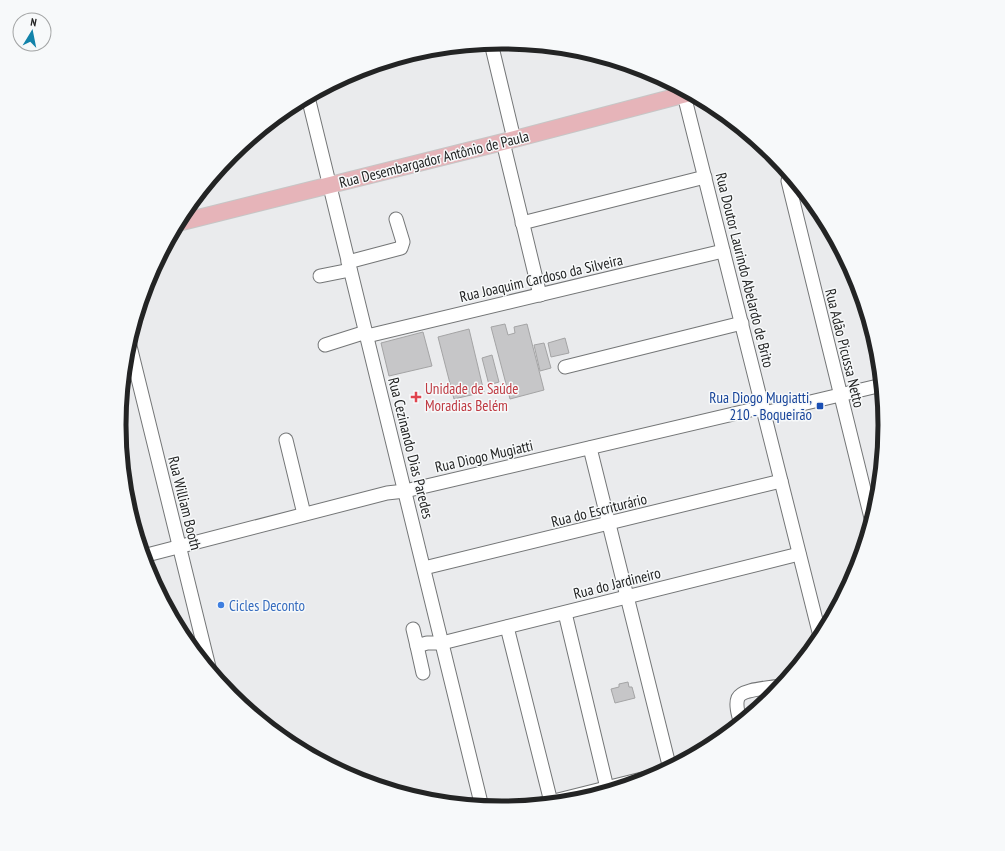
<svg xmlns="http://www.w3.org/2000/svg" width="1005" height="851" viewBox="0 0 1005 851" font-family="'PT Sans Narrow',sans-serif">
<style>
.building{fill:#c6c6c8;stroke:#a4a4a5}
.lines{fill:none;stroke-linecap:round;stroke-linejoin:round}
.minor-casing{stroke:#747677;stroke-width:15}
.major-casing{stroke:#c6c6c6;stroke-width:18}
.minor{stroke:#fff;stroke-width:13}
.major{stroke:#e6b4b9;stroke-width:16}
.health-dot{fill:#e0444e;stroke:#f7f9fa;stroke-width:1.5}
.transit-dot{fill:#1a4fb4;stroke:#f7f9fa;stroke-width:1.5}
.shop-dot{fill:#3f7fe0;stroke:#f7f9fa;stroke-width:1.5}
.labels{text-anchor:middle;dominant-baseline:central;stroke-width:3;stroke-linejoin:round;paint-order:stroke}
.street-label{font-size:15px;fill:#232424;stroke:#f7f9fa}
.health-label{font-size:15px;fill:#be3a42;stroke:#f7f9fa;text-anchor:start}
.transit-label{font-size:15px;fill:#164399;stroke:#f7f9fa;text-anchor:end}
.shop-label{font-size:15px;fill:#366cbe;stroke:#f7f9fa;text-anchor:start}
.rim{fill:none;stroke:#232424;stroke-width:5}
</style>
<rect width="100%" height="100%" fill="#eaebed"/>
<g class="building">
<polygon points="505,324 508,335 515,333 514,327 527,324 544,390 510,399 491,327"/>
<polygon points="469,329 484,392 454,399 438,337"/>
<polygon points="423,332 432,366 389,376 381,343"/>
<polygon points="565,338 569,353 551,357 548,343"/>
<polygon points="544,343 551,368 540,371 534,345"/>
<polygon points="492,355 499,382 489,385 482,358"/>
<polygon points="628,682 629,687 632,687 635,698 615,703 611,689 619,687 619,684"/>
</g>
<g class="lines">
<g class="minor-casing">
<g id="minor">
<polyline points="491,43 514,139"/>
<polyline points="684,95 821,640"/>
<polyline points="308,97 482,807"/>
<polyline points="503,142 540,295"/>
<polyline points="788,181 872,522"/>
<polyline points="522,223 705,177"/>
<polyline points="348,262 401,248 403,242 396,219"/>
<polyline points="320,276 350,270"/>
<polyline points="367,336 723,251"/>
<polyline points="129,342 210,671"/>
<polyline points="325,345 366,332"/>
<polyline points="565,367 742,323"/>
<polyline points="764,413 882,385"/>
<polyline points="286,440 304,514"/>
<polyline points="590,448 670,769"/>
<polyline points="143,556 387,493 405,491 763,407"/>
<polyline points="424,568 781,481"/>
<polyline points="565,613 607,788"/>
<polyline points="507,627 551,802"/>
<polyline points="413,629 417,646 427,643 442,643 799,554"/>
<polyline points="417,646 423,673"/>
<path d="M741,724c-2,-7 -6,-19 -3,-26 4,-9 32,-10 41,-12"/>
<polyline points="534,806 658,775"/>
</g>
</g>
<g class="major-casing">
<polyline id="major" points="178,223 503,142 690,93"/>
</g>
<use href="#minor" class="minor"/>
<use href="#major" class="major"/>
</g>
<path class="health-dot" d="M414 391h4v4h4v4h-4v4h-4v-4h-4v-4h4z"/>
<rect class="transit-dot" x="816" y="402" width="8" height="8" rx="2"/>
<circle class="shop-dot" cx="221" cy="605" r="4"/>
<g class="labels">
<g class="street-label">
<text transform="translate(434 159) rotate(-14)">Rua Desembargador Antônio de Paula</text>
<text transform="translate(745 270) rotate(76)">Rua Doutor Laurindo Abelardo de Brito</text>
<text transform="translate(541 278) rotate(-13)">Rua Joaquim Cardoso da Silveira</text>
<text transform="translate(845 348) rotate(76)">Rua Adão Picussa Netto</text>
<text transform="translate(411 448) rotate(76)">Rua Cezinando Dias Paredes</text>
<text transform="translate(484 456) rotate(-13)">Rua Diogo Mugiatti</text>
<text transform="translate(185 503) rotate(76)">Rua William Booth</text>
<text transform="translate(599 510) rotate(-14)">Rua do Escriturário</text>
<text transform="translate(617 583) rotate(-14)">Rua do Jardineiro</text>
</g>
<g class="health-label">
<text x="425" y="388">Unidade de Saúde<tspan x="425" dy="17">Moradias Belém</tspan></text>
</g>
<g class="transit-label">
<text x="812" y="397">Rua Diogo Mugiatti,<tspan x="812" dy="17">210 - Boqueirão</tspan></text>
</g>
<g class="shop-label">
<text x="229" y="605">Cicles Deconto</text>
</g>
</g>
<path d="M0 0H1005V851H0ZM126 425a376 376 0 1 1 752 0a376 376 0 1 1-752 0Z" fill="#f7f9fa" fill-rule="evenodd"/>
<path class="rim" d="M126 425a376 376 0 1 1 752 0a376 376 0 1 1-752 0Z"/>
<g transform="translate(32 32) rotate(10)"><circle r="19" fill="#f7f9fa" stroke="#a2a4a4"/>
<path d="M0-3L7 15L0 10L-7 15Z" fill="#1283aa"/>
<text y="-6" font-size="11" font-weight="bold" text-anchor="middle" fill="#232424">N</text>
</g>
</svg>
